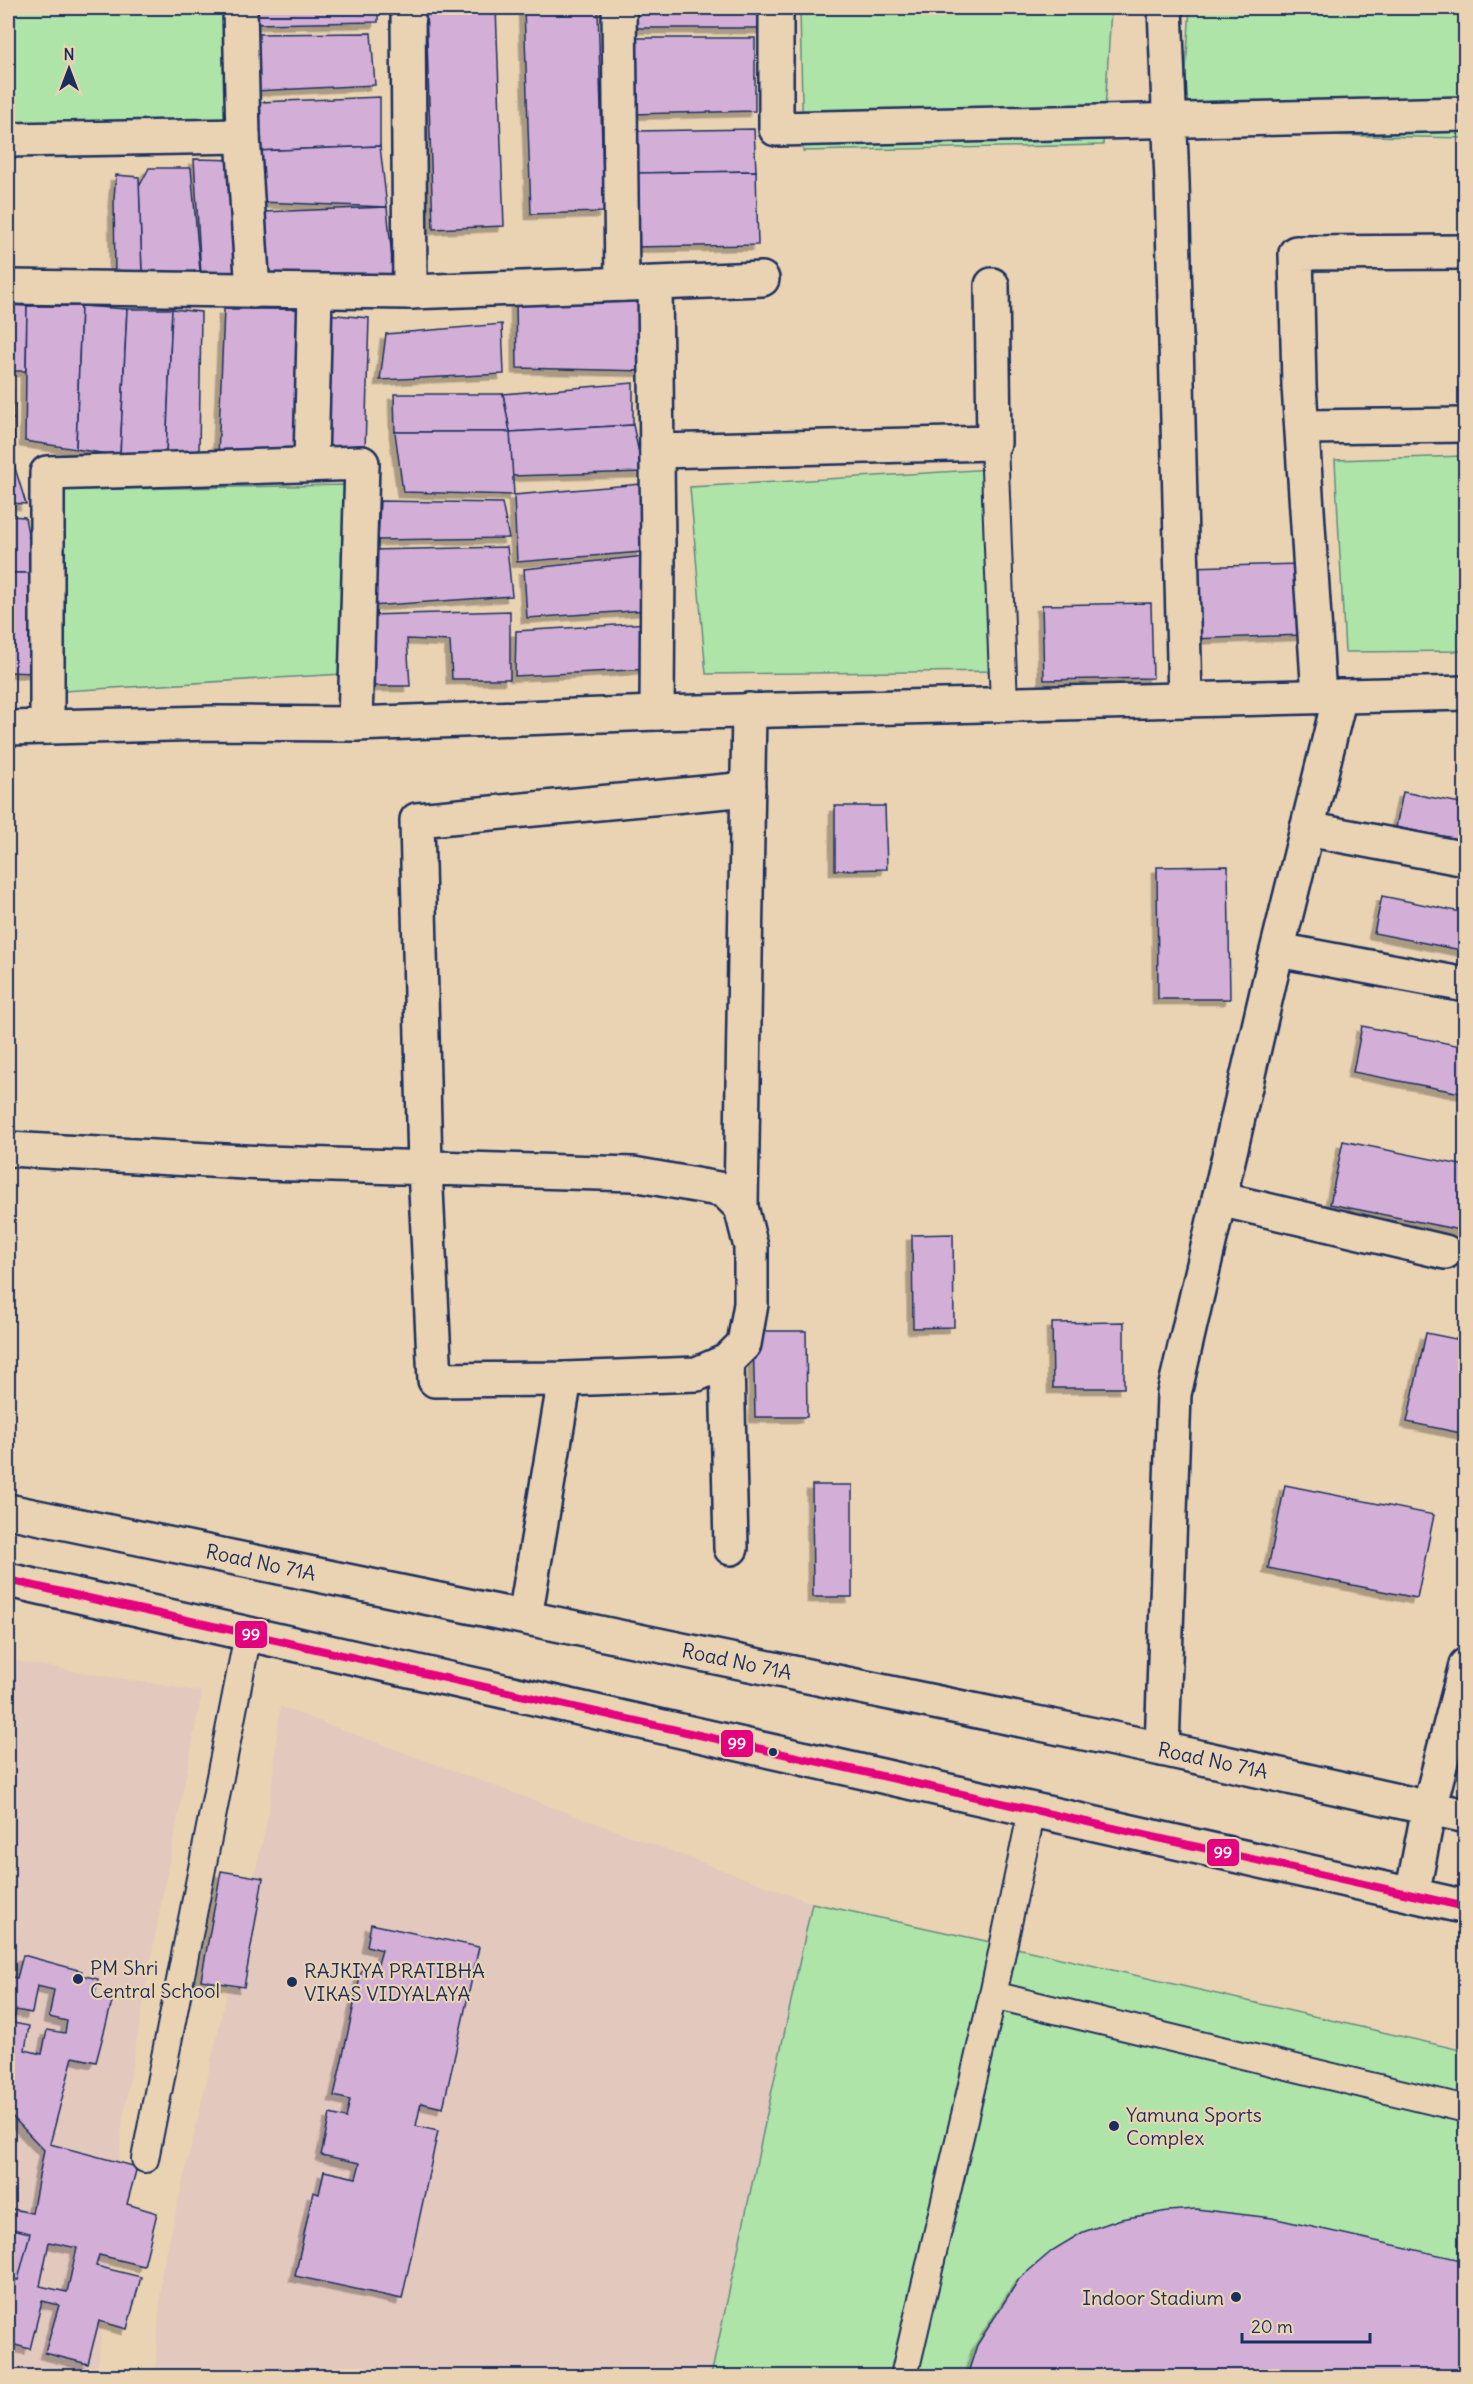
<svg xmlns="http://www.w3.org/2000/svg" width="1473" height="2384" viewBox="0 0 1473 2384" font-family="Delius,sans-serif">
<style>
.built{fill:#e2c8bd}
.green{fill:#aee4a7;stroke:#648a82;stroke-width:1.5}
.building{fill:#d3aed7;stroke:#1b2f5e;stroke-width:1.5;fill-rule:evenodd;filter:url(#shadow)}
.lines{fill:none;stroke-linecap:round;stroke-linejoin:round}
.lane-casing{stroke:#1b2f5e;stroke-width:30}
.street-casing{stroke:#1b2f5e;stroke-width:38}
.secondary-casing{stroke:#1b2f5e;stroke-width:38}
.lane{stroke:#e9d3b2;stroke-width:26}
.street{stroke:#e9d3b2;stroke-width:33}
.secondary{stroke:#e9d3b2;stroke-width:33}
.bus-1-casing{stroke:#e9d3b2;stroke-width:12}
.bus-1{stroke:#e5007d;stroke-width:8}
.bus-dot{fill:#1b2f5e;stroke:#e9d3b2;stroke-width:2}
.labels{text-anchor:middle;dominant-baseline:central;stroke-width:4.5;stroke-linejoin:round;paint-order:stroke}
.street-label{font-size:20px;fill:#1b2f5e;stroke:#e9d3b2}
.poi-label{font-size:20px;fill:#1b2f5e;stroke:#e9d3b2;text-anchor:start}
.line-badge{stroke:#e9d3b2;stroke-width:2}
.badge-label{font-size:16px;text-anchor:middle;font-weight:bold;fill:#fff}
</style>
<defs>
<filter id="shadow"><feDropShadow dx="-5.5" dy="5.5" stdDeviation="0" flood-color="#0004"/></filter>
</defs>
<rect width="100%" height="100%" fill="#e9d3b2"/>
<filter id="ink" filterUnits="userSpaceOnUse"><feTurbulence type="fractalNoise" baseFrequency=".0167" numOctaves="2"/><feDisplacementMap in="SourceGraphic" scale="12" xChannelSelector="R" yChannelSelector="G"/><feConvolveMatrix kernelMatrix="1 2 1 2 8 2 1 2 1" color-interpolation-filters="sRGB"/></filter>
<g filter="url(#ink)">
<g class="built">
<polygon points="8,1660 202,1692 159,1913 123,2118 97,2376 8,2376"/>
<polygon points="280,1707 812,1903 711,2376 155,2376 162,2272 269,1813"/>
</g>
<g class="green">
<polygon points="8,8 233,8 233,125 8,130"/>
<polygon points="800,8 1111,8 1103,145 803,151"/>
<polygon points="1190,8 1465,11 1465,138 1182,132"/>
<polygon points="1465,456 1465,651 1345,652 1335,460"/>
<polygon points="1009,468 1009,671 706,674 690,487"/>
<polygon points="345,485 343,674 64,691 63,490"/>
<polygon points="812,1903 1004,1945 1465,2051 1465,2376 711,2376"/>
</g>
<g class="building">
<polygon points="252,8 378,8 378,22 252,24"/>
<polygon points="426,8 496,8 504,226 433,229"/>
<polygon points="524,8 598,8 604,212 531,214"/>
<polygon points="629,8 766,8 765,28 629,28"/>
<polygon points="371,33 375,85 255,91 254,34"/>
<polygon points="636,38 755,38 755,111 632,114"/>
<polygon points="380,97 380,146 256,151 260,102"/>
<polygon points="754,129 756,171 636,173 637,131"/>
<polygon points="380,146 387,207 259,202 256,151"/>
<polygon points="194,159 238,160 248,274 201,275"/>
<polygon points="149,168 191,168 200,271 142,276 139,187"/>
<polygon points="756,171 758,245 632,247 636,173"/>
<polygon points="116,175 139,177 142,276 115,277 114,197"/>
<polygon points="387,207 394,280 266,281 263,212"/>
<polygon points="643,300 645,371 517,368 516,302"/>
<polygon points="8,305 27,306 26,371 8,371"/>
<polygon points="27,306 81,306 76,449 25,441"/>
<polygon points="81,306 127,309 120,456 76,449"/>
<polygon points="127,309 172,309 166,456 120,456"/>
<polygon points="172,309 201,312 199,455 166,456"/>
<polygon points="224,309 308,309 300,450 218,456"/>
<polygon points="325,314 369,318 365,449 321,451"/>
<polygon points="502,324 504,374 380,380 386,334"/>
<polygon points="633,383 633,425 510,432 503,394"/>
<polygon points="8,388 13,388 14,419 8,419"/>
<polygon points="394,394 503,394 510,432 395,432"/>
<polygon points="8,419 14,419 15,468 8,468"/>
<polygon points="633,425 643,472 512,476 510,432"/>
<polygon points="395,432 510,432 514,495 403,492"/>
<polygon points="8,468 15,468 26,504 8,503"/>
<polygon points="641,484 642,552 517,562 514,495"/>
<polygon points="380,501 502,503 509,538 378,540"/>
<polygon points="8,516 25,517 35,573 8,573"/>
<polygon points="507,547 512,596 371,606 371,550"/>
<polygon points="645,556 648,610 527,618 524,569"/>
<polygon points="1299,564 1302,635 1192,639 1190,567"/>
<polygon points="8,573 35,573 33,673 8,672"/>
<polygon points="1151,603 1153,678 1044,680 1042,605"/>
<polygon points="510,611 510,679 452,679 450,641 407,639 410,686 367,686 368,615"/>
<polygon points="649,623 651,669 515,676 516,631"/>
<polygon points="1403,792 1466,804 1466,841 1396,827"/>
<polygon points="835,806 885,806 887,869 835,870"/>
<polygon points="1228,866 1230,999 1158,999 1157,867"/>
<polygon points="1382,896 1466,913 1466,951 1374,933"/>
<polygon points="1362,1026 1466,1047 1466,1094 1353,1072"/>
<polygon points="1343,1141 1466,1166 1465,1231 1330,1204"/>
<polygon points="953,1234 954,1327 913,1328 912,1235"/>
<polygon points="1124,1322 1124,1388 1053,1388 1052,1323"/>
<polygon points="753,1331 806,1331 807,1417 755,1417"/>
<polygon points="1426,1333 1466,1341 1466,1434 1407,1422"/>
<polygon points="812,1485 852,1485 852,1597 813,1597"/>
<polygon points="1285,1485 1434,1515 1417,1598 1268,1568"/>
<polygon points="221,1871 263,1878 244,1987 201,1980"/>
<polygon points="371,1924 479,1947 443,2108 421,2103 416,2126 438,2131 402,2299 295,2276 313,2192 319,2194 324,2171 356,2178 360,2163 321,2155 330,2114 346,2118 350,2100 334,2096 362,1968 376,1971 382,1950 367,1946"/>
<path d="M23,1955l59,16 -1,4 17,4 -4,18 18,5 -16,60 -23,-5 -23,87 87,23 -10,37 30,9 -13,53 -45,-11 -3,11 45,11 -14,52 -28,-8 -11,43 -43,-11 14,-48 -17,-4 -12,48 -22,-6v-135l24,5 12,-63 -36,-38v-136l9,2zM37,1986l17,4 -5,27 18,4 -2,12 -18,-3 -5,24 -17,-4 4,-24 -16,-3 3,-13 16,3zM49,2242l28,6 -10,44 -27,-6z"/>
<polygon points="1196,2209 1272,2218 1466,2261 1466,2376 967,2376 977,2345 1019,2279 1053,2250 1083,2232 1121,2219 1168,2211"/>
<polygon points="8,2228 30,2233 18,2280 8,2278"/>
</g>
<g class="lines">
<g class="lane-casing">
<g id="lane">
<polyline points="994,443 1004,704"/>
<polyline points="993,1995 1466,2109"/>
<polyline points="145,2159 248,1634"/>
<polyline points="904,2376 993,1995 1032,1810"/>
</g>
</g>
<g class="street-casing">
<g id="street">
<polyline points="240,8 243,136 253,291"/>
<polyline points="408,8 410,292"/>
<polyline points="619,8 622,284"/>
<polyline points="776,8 776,129 1466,114"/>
<polyline points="1165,8 1172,182 1185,700"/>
<polyline points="8,140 243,136"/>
<polyline points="655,284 658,546 657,713"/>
<polyline points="8,287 410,292 762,279"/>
<polyline points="1302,427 1466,425"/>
<polyline points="657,451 994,443 992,285"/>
<polyline points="311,464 315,292"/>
<polyline points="1319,696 1299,386 1296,253 1466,252"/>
<polyline points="47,727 47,473 362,463 355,724"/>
<polyline points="8,728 212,723 355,724 657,713 1466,693"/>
<polyline points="1307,829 1466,859"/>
<polyline points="1278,950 1466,985"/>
<polyline points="8,1149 264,1163 633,1174 724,1190 741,1207 751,1247 751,1304 744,1344 727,1361 697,1374 565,1379 435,1380 425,1168 417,820 748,789"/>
<polyline points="1219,1199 1445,1252"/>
<polyline points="741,1207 749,710"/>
<polyline points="727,1361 731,1548"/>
<polyline points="525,1617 565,1379"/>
<polyline points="1162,1749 1174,1394 1270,979 1340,696"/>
<polyline points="1412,1895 1429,1808 1466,1665"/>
</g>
</g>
<g class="secondary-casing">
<g id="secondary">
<polyline points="8,1511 1162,1749 1466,1816"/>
<polyline points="8,1580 1466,1907"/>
</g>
</g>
<use href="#lane" class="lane"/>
<use href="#street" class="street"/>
<use href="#secondary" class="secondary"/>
<g class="bus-1-casing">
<polyline id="bus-1" points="8,1580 1466,1907"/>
</g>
<use href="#bus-1" class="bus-1"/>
</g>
</g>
<g class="bus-dot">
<circle cx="773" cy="1752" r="5"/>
<circle cx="78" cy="1979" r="6"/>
<circle cx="292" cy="1982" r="6"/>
<circle cx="1114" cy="2126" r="6"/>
<circle cx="1236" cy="2297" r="6"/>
</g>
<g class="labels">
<g class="street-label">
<text transform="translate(261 1562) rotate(12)">Road No 71A</text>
<text transform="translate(737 1661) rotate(12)">Road No 71A</text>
<text transform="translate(1213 1760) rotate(12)">Road No 71A</text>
</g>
<g class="poi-label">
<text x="90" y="1967">PM Shri<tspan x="90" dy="23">Central School</tspan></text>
<text x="304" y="1970">RAJKIYA PRATIBHA<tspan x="304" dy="23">VIKAS VIDYALAYA</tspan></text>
<text x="1126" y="2114">Yamuna Sports<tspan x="1126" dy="23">Complex</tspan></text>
<text x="1224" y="2297" text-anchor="end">Indoor Stadium</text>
</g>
</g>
<g class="line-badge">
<rect x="234" y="1620" width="34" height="29" rx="6" fill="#e5007d"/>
<rect x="720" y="1729" width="34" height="29" rx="6" fill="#e5007d"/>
<rect x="1206" y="1838" width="34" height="29" rx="6" fill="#e5007d"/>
</g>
<g class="badge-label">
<text x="251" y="1640">99</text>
<text x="737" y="1749">99</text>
<text x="1223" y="1858">99</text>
</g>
<rect width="1473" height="2384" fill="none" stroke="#e9d3b2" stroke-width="30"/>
<rect x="15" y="15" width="1443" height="2354" fill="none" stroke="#1b2f5e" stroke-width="2" filter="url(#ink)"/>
<g transform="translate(69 69)" stroke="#e9d3b2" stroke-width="4.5" paint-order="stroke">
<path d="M0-4.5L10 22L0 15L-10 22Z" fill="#1b2f5e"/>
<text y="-9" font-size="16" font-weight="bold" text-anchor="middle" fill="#1b2f5e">N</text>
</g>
<path d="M1242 2333v9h128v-9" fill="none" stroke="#1b2f5e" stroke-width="3"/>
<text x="1251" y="2333" font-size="18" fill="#1b2f5e" stroke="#e9d3b2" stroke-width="4.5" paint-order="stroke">20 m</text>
</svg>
